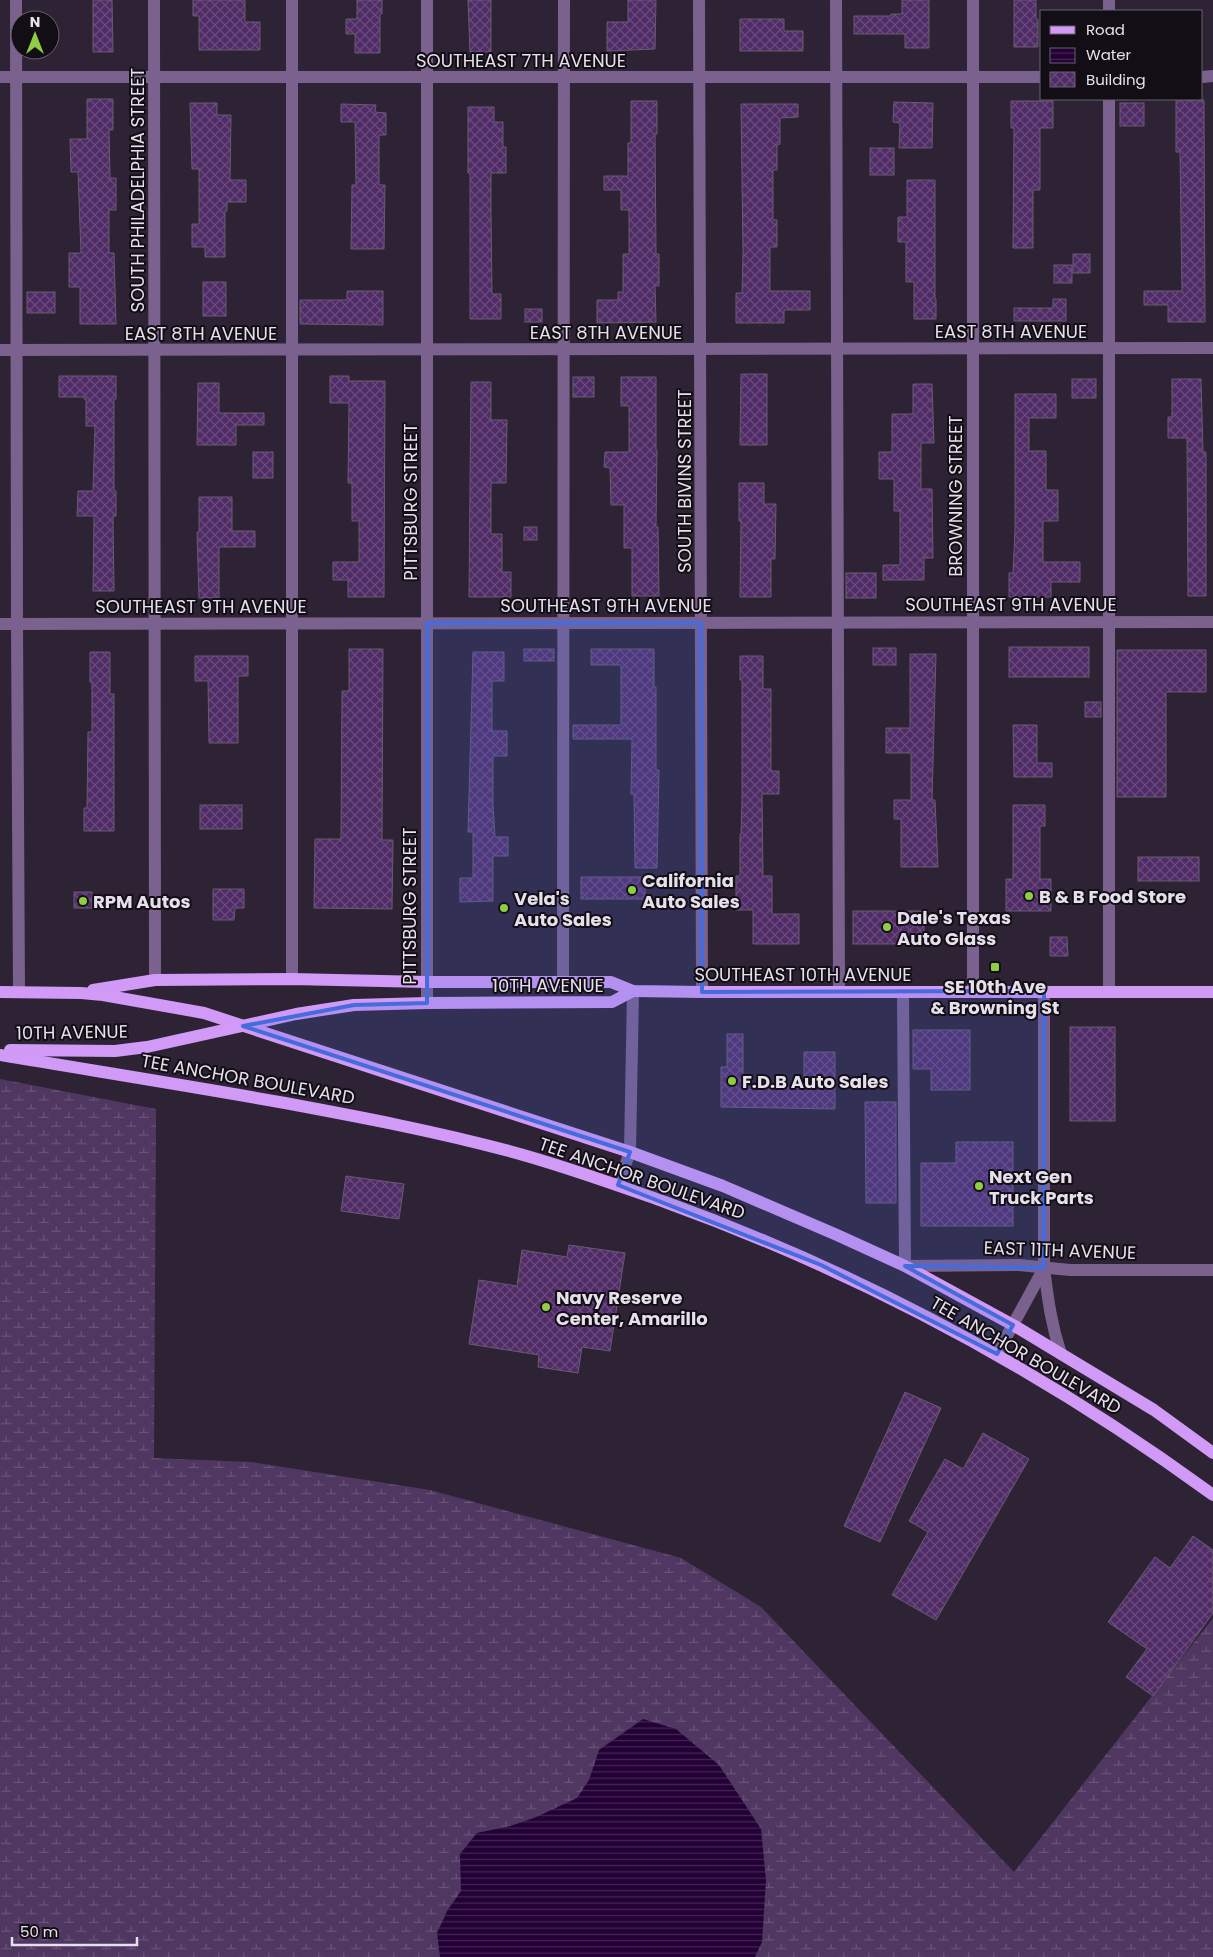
<svg xmlns="http://www.w3.org/2000/svg" width="1213" height="1957" viewBox="0 0 1213 1957" font-family="Poppins,sans-serif">
<style>
.wetland{fill:url(#wetland-marsh)}
.water{fill:url(#water-rules)}
.building{fill:url(#building-cross-hatch);stroke:#665c6f}
.lines{fill:none;stroke-linecap:round;stroke-linejoin:round}
.minor{stroke:#7b628e;stroke-width:12}
.major{stroke:#d09af6;stroke-width:12}
.marked{fill:#456bdc;fill-opacity:0.2;stroke:#456bdc;stroke-width:4;stroke-linejoin:round}
.poi-dot{fill:#8fcd42;stroke:#130e16;stroke-width:2}
.labels{text-anchor:middle;dominant-baseline:central;stroke-width:4;stroke-linejoin:round;paint-order:stroke}
.street-label{font-size:18px;fill:#e6e0eb;stroke:#130e16}
.poi-label{font-size:18px;font-weight:bold;fill:#e6e0eb;stroke:#130e16;text-anchor:start}
</style>
<defs>
<pattern id="wetland-marsh" width="20" height="14" patternUnits="userSpaceOnUse" patternTransform="scale(1.25)"><rect width="20" height="14" fill="#503761"/><path d="M1 5h8M5 5V1M11 12h8M15 12V8" fill="none" stroke="#695478"/></pattern>
<pattern id="water-rules" width="6" height="5" patternUnits="userSpaceOnUse" patternTransform="scale(1.25)"><rect width="6" height="5" fill="#230036"/><path d="M0 2.5h6" fill="none" stroke="#432553"/></pattern>
<pattern id="building-cross-hatch" width="8" height="8" patternUnits="userSpaceOnUse" patternTransform="scale(1.25)"><rect width="8" height="8" fill="#502c67"/><path d="M0 0l8 8M0 8l8-8" fill="none" stroke="#694a7d"/></pattern>
</defs>
<rect width="100%" height="100%" fill="#2d2334"/>
<polygon class="wetland" points="0,1079 156,1109 154,1458 251,1462 430,1490 681,1558 761,1607 1014,1872 1213,1618 1213,1957 0,1957"/>
<polygon class="water" points="643,1719 676,1729 719,1765 761,1829 766,1880 762,1942 755,1957 440,1957 437,1933 447,1911 461,1891 460,1854 477,1833 510,1826 534,1818 577,1798 589,1780 599,1750"/>
<g class="building">
<polygon points="93,0 112,0 113,52 93,52"/>
<polygon points="193,0 245,0 245,22 260,22 260,50 199,50 199,16 193,16"/>
<polygon points="357,0 382,0 382,14 380,14 380,53 355,53 355,34 346,34 346,19 357,19"/>
<polygon points="468,0 491,0 491,52 470,52"/>
<polygon points="628,0 656,0 655,49 607,51 607,22 628,22"/>
<polygon points="902,0 929,0 929,48 905,48 905,34 854,34 854,16 891,16 891,14 902,14"/>
<polygon points="1014,0 1036,0 1036,19 1038,19 1038,47 1014,47"/>
<polygon points="740,19 784,19 784,31 803,31 803,51 740,51"/>
<polygon points="87,99 113,99 113,130 109,130 110,178 116,178 116,210 109,210 109,253 114,253 116,324 80,324 80,287 69,287 69,253 81,253 78,172 71,172 70,139 87,139"/>
<polygon points="1176,100 1204,100 1205,322 1168,322 1168,305 1144,305 1144,291 1182,291 1180,152 1176,152"/>
<polygon points="631,101 657,101 657,134 655,134 656,254 659,254 659,286 655,286 656,322 597,323 597,300 618,300 618,292 623,292 623,254 629,254 629,210 621,210 621,190 604,190 604,176 628,176 628,143 631,143"/>
<polygon points="1011,101 1053,101 1053,128 1040,128 1040,190 1033,190 1033,248 1013,248 1014,128 1011,128"/>
<polygon points="894,102 933,103 932,148 899,148 900,123 893,122"/>
<polygon points="190,103 217,103 217,115 231,115 230,180 246,180 246,202 227,202 227,211 225,211 225,257 205,257 205,247 192,247 192,224 199,224 199,169 192,169"/>
<rect x="1120" y="103" width="24" height="23"/>
<polygon points="341,104 376,105 375,112 386,113 386,135 379,135 379,185 385,185 384,249 351,249 352,185 356,185 355,122 341,122"/>
<polygon points="741,104 798,104 798,117 780,118 780,144 777,145 777,170 773,170 773,220 777,220 777,247 770,247 770,291 810,291 810,310 784,310 784,323 736,323 736,293 742,293 743,253"/>
<polygon points="468,107 494,107 494,122 503,122 503,147 506,147 506,173 491,173 491,212 492,294 501,294 501,319 470,319 470,173 468,173"/>
<rect x="870" y="148" width="24" height="27"/>
<polygon points="907,180 935,180 935,299 936,299 936,319 914,319 914,282 906,282 906,242 898,242 898,217 907,217"/>
<rect x="1073" y="254" width="17" height="19"/>
<rect x="1054" y="265" width="18" height="18"/>
<rect x="203" y="282" width="23" height="34"/>
<polygon points="347,291 383,291 383,325 300,324 300,300 347,300"/>
<rect x="27" y="292" width="28" height="21"/>
<polygon points="1053,299 1066,299 1066,321 1014,321 1014,308 1053,308"/>
<rect x="525" y="309" width="17" height="13"/>
<polygon points="741,374 767,374 767,445 740,445"/>
<polygon points="59,376 116,376 116,399 114,399 114,491 116,491 116,516 113,516 114,591 93,591 94,516 77,516 78,491 93,491 95,426 86,426 86,399 84,399 84,397 59,397"/>
<polygon points="330,376 349,376 349,381 385,381 384,597 348,597 348,580 333,580 333,562 359,562 359,521 352,521 352,483 348,483 349,403 330,403"/>
<rect x="573" y="377" width="21" height="20"/>
<polygon points="621,377 656,377 656,450 657,450 656,527 658,527 659,596 632,596 632,548 624,548 624,505 611,505 610,468 604,467 605,452 629,452 629,406 621,406"/>
<rect x="1072" y="379" width="24" height="19"/>
<polygon points="1172,379 1201,379 1203,452 1206,452 1206,596 1188,596 1187,438 1168,438 1168,417 1172,417"/>
<polygon points="471,382 491,382 491,420 507,420 506,483 491,483 491,534 502,534 502,572 511,572 511,597 469,597"/>
<polygon points="198,383 219,383 219,413 264,413 264,425 236,425 236,445 197,445"/>
<polygon points="913,384 932,384 934,443 921,443 921,489 932,489 933,558 924,558 924,580 883,580 883,565 900,565 900,511 894,511 894,479 879,479 879,452 892,452 892,414 913,414"/>
<polygon points="1015,394 1056,394 1056,418 1029,418 1029,451 1046,451 1046,490 1058,490 1058,521 1043,521 1043,562 1080,562 1080,582 1051,582 1051,597 1009,597 1009,573 1013,573 1015,530"/>
<rect x="253" y="452" width="20" height="26"/>
<polygon points="739,483 764,483 764,504 776,504 775,559 771,559 771,597 740,597 741,521 739,521"/>
<polygon points="199,497 232,497 232,531 255,531 255,547 219,547 219,598 199,598 197,532 199,532"/>
<rect x="524" y="527" width="13" height="13"/>
<rect x="846" y="573" width="30" height="25"/>
<rect x="1009" y="647" width="80" height="30"/>
<rect x="873" y="648" width="23" height="17"/>
<polygon points="349,649 383,649 382,840 393,840 392,909 314,908 315,839 341,839 342,691 349,691"/>
<rect x="524" y="649" width="30" height="12"/>
<polygon points="591,649 654,649 654,687 656,687 656,770 659,770 657,868 635,868 634,794 631,794 632,739 573,739 573,725 621,725 621,665 591,665"/>
<polygon points="1117,650 1206,650 1206,692 1166,692 1166,797 1117,797"/>
<polygon points="90,652 110,652 110,694 114,694 114,831 84,831 84,808 87,808 88,732 92,732 92,682 90,682"/>
<polygon points="473,652 504,652 504,681 492,681 492,731 507,731 507,756 493,756 493,805 495,837 508,837 508,856 493,856 493,901 460,902 460,878 473,878 473,832 468,832"/>
<polygon points="910,654 936,654 932,800 935,800 938,867 901,867 901,819 894,819 894,800 911,800 911,753 886,753 886,728 910,728"/>
<polygon points="195,656 248,656 248,676 238,676 238,743 209,743 208,681 195,681"/>
<polygon points="740,656 763,656 763,689 771,689 771,771 779,771 779,794 762,794 763,876 772,876 772,914 799,914 799,944 753,944 753,910 736,910 736,876 740,876 740,834 741,834 742,800 742,680 740,680"/>
<rect x="1085" y="702" width="16" height="15"/>
<polygon points="1013,725 1037,725 1037,763 1052,763 1052,777 1014,777"/>
<rect x="200" y="805" width="42" height="24"/>
<polygon points="1013,805 1045,805 1045,826 1040,826 1040,879 1051,879 1051,911 1006,911 1006,879 1013,879"/>
<rect x="1138" y="857" width="61" height="24"/>
<rect x="581" y="877" width="64" height="22"/>
<polygon points="213,889 244,889 244,908 235,908 234,920 213,920"/>
<rect x="74" y="892" width="18" height="16"/>
<rect x="853" y="911" width="71" height="33"/>
<polygon points="1050,937 1067,937 1068,956 1050,956"/>
<rect x="1070" y="1027" width="45" height="94"/>
<polygon points="913,1030 970,1030 970,1090 931,1090 931,1069 913,1069"/>
<polygon points="727,1034 743,1034 743,1087 804,1087 804,1052 835,1052 835,1109 721,1107 721,1067 727,1067"/>
<polygon points="865,1102 896,1102 896,1203 866,1203"/>
<polygon points="956,1142 1013,1142 1013,1226 921,1226 921,1163 956,1163"/>
<polygon points="346,1176 404,1184 399,1219 341,1211"/>
<polygon points="569,1245 625,1253 610,1351 582,1347 578,1373 538,1367 539,1355 469,1344 479,1280 517,1286 522,1250 567,1257"/>
<polygon points="905,1392 941,1408 880,1542 844,1526"/>
<polygon points="983,1433 1029,1459 936,1620 892,1595 928,1532 909,1521 945,1459 963,1469"/>
<polygon points="1193,1536 1213,1550 1213,1613 1153,1696 1126,1677 1147,1649 1108,1622 1155,1557 1170,1568"/>
</g>
<g class="lines">
<g class="minor">
<polyline points="16,0 17,624 19,992"/>
<polyline points="154,0 155,980"/>
<polyline points="292,0 292,979"/>
<polyline points="699,0 702,992"/>
<polyline points="836,0 839,992"/>
<polyline points="1109,0 1109,11"/>
<polyline points="0,77 1042,77"/>
<polyline points="1202,77 1213,76"/>
<polyline points="0,350 1213,348"/>
<polyline points="0,624 1213,622"/>
<polyline points="563,982 564,0"/>
<polyline points="973,991 973,0"/>
<path d="M1044,991v277c4,31 7,56 17,86"/>
<polyline points="903,992 905,1266 1019,1265 1070,1270 1213,1270"/>
<polyline points="1109,992 1109,99"/>
<polyline points="427,1003 427,0"/>
<polyline points="618,1185 630,1152 633,991"/>
<polyline points="997,1354 1044,1268"/>
</g>
<g class="major">
<polyline points="93,990 155,980 292,979 426,982 611,982 633,991 702,992 1213,992"/>
<polyline points="0,992 81,993 103,995 204,1013 630,1152 723,1186 837,1235 905,1266 1013,1325 1154,1410 1213,1453"/>
<polyline points="10,1050 115,1051 147,1047 296,1014 354,1005 427,1003 612,1002 633,991"/>
<path d="M0,1055c95,16 190,31 285,48 75,14 150,28 224,48 53,14 105,33 156,51 196,71 380,170 548,293"/>
</g>
</g>
<path class="marked" d="M427,623h274l1,369 342,-1v277l-139,-2 108,59 -16,29 -176,-89 -203,-80 12,-33 -387,-126 111,-21 73,-2z"/>
<g class="poi-dot">
<circle cx="632" cy="890" r="5"/>
<circle cx="1029" cy="896" r="5"/>
<circle cx="83" cy="901" r="5"/>
<circle cx="504" cy="908" r="5"/>
<circle cx="887" cy="927" r="5"/>
<rect x="990" y="962" width="10" height="10" rx="2.5"/>
<circle cx="732" cy="1081" r="5"/>
<circle cx="979" cy="1186" r="5"/>
<circle cx="546" cy="1307" r="5"/>
</g>
<g class="labels">
<g class="street-label">
<text x="521" y="60">SOUTHEAST 7TH AVENUE</text>
<text transform="translate(137 190) rotate(-90)">SOUTH PHILADELPHIA STREET</text>
<text x="1011" y="331">EAST 8TH AVENUE</text>
<text x="606" y="332">EAST 8TH AVENUE</text>
<text x="201" y="333">EAST 8TH AVENUE</text>
<text transform="translate(684 481) rotate(-90)">SOUTH BIVINS STREET</text>
<text transform="translate(955 496) rotate(-90)">BROWNING STREET</text>
<text transform="translate(410 502) rotate(-90)">PITTSBURG STREET</text>
<text x="1011" y="604">SOUTHEAST 9TH AVENUE</text>
<text x="606" y="605">SOUTHEAST 9TH AVENUE</text>
<text x="201" y="606">SOUTHEAST 9TH AVENUE</text>
<text transform="translate(409 906) rotate(-90)">PITTSBURG STREET</text>
<text x="803" y="974">SOUTHEAST 10TH AVENUE</text>
<text x="548" y="985">10TH AVENUE</text>
<text transform="translate(72 1032) rotate(-1)">10TH AVENUE</text>
<text transform="translate(248 1079) rotate(10)">TEE ANCHOR BOULEVARD</text>
<text transform="translate(642 1178) rotate(19)">TEE ANCHOR BOULEVARD</text>
<text transform="translate(1060 1250) rotate(2)">EAST 11TH AVENUE</text>
<text transform="translate(1026 1355) rotate(30)">TEE ANCHOR BOULEVARD</text>
</g>
<g class="poi-label">
<text x="642" y="880">California<tspan x="642" dy="21">Auto Sales</tspan></text>
<text x="1039" y="896">B &amp; B Food Store</text>
<text x="514" y="898">Vela's<tspan x="514" dy="21">Auto Sales</tspan></text>
<text x="93" y="901">RPM Autos</text>
<text x="897" y="917">Dale's Texas<tspan x="897" dy="21">Auto Glass</tspan></text>
<text x="995" y="986" text-anchor="middle">SE 10th Ave<tspan x="995" dy="21">&amp; Browning St</tspan></text>
<text x="742" y="1081">F.D.B Auto Sales</text>
<text x="989" y="1176">Next Gen<tspan x="989" dy="21">Truck Parts</tspan></text>
<text x="556" y="1297">Navy Reserve<tspan x="556" dy="21">Center, Amarillo</tspan></text>
</g>
</g>
<rect x="1040" y="10" width="162" height="90" fill="#130e16" stroke="#67626b"/>
<rect x="1050" y="26" width="25" height="8" fill="#d09af6" stroke="#67626b"/>
<text x="1086" y="35" font-size="15" fill="#e6e0eb">Road</text>
<rect x="1050" y="48" width="25" height="15" fill="url(#water-rules)" stroke="#67626b"/>
<text x="1086" y="60" font-size="15" fill="#e6e0eb">Water</text>
<rect x="1050" y="72" width="25" height="15" fill="url(#building-cross-hatch)" stroke="#67626b"/>
<text x="1086" y="85" font-size="15" fill="#e6e0eb">Building</text>
<g transform="translate(35 35)"><circle r="24" fill="#130e16" stroke="#67626b"/>
<path d="M0-4L9 19L0 12L-9 19Z" fill="#8fcd42"/>
<text y="-8" font-size="14" font-weight="bold" text-anchor="middle" fill="#e6e0eb">N</text>
</g>
<path d="M12 1937v8h125v-8" fill="none" stroke="#e6e0eb" stroke-width="2.5"/>
<text x="20" y="1937" font-size="15" fill="#e6e0eb" stroke="#130e16" stroke-width="4" paint-order="stroke">50 m</text>
</svg>
